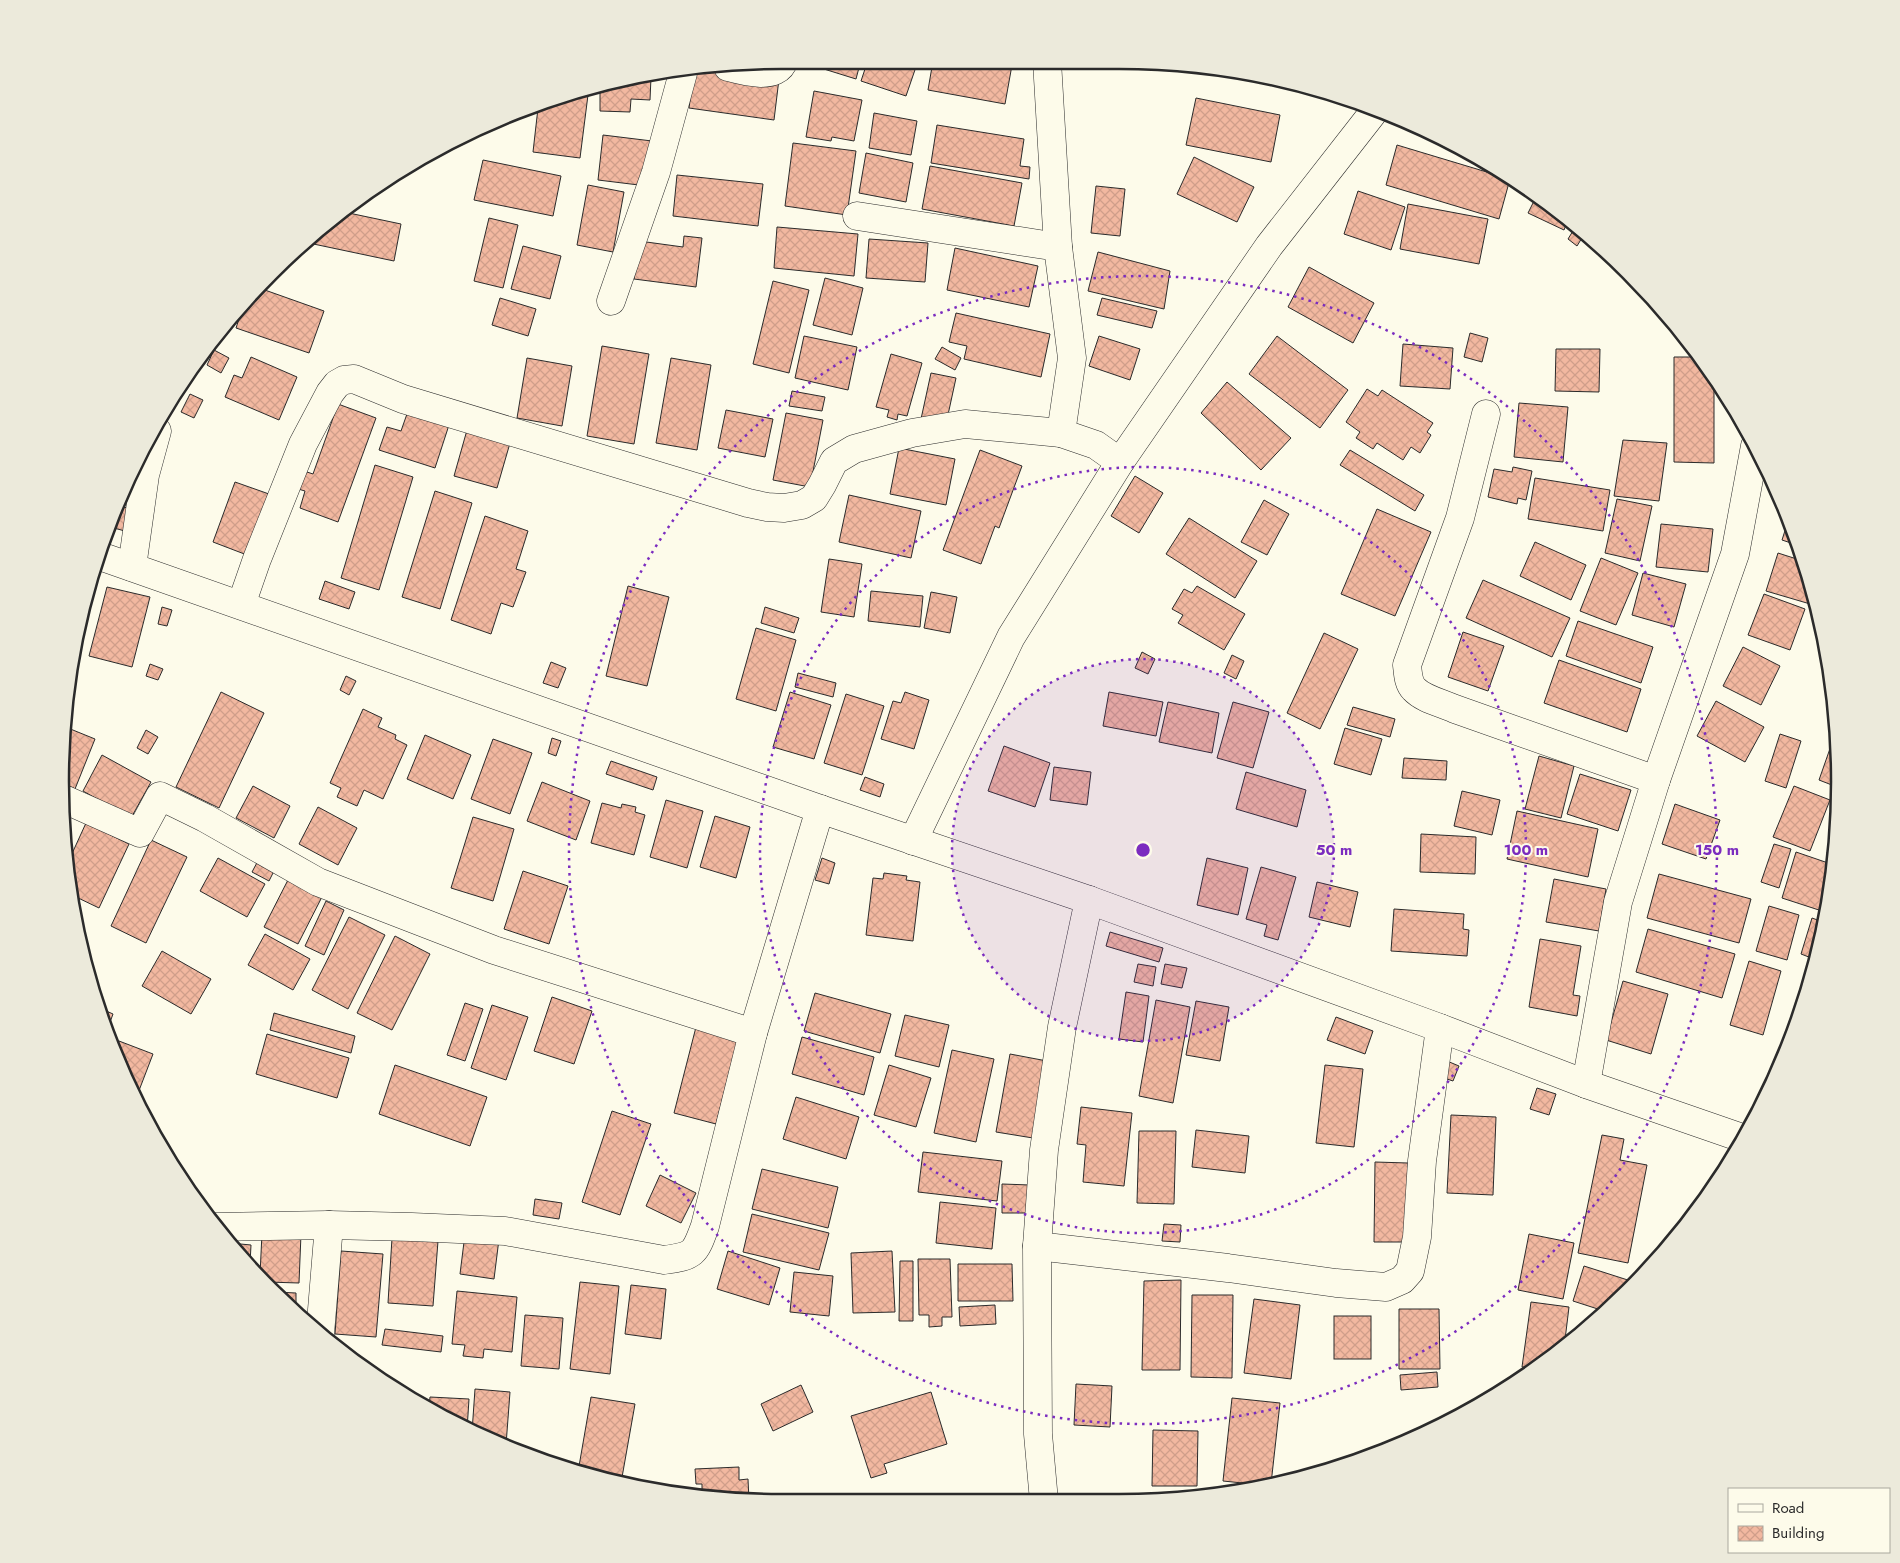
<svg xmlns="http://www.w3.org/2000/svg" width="1900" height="1563" viewBox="0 0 1900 1563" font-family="Jost,sans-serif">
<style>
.building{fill:url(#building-cross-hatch);stroke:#2b2b2b}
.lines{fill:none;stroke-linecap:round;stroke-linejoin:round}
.minor-casing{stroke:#2b2b2b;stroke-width:29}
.minor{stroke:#fdfbea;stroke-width:28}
.ring{fill:none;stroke:#7b2cbf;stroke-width:2.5;stroke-dasharray:2.5 5}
.rim{fill:none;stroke:#2b2b2b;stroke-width:2.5}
.centre{fill:#7b2cbf;stroke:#fdfbea;stroke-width:2.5}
.ring-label{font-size:15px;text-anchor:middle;font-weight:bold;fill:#7b2cbf;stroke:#fdfbea;stroke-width:4;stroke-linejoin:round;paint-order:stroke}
</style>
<defs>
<pattern id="building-cross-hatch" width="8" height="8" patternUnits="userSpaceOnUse" patternTransform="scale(1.25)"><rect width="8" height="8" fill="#f2b8a0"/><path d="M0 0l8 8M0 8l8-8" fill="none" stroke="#d09e8a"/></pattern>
</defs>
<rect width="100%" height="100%" fill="#fdfbea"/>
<g class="building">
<polygon points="812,60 861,60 856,79 811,65"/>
<polygon points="868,60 918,61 906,96 861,81"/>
<polygon points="933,61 990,61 1012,65 1005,104 928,90"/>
<polygon points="712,69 779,79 774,120 689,108 694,72"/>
<polygon points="651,77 650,100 631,99 630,112 600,111 600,84"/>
<polygon points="589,87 580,158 533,152 538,108"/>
<polygon points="814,91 862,100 854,141 832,137 831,141 806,137"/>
<polygon points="1196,98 1280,115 1271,162 1186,145"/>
<polygon points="874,113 917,121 911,155 869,148"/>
<polygon points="937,125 1024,139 1020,166 1030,167 1029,179 931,163"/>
<polygon points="603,135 652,141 647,186 598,180"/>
<polygon points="793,143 856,151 847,215 785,206"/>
<polygon points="1397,145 1510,179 1499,219 1386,185"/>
<polygon points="866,153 913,163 906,202 859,193"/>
<polygon points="1194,157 1254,187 1237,222 1177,194"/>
<polygon points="483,160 561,176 553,216 474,200"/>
<polygon points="930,166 1022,183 1014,226 922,209"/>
<polygon points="677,175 763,184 758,226 673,216"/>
<polygon points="588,185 624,192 613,252 577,245"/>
<polygon points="1096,186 1125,189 1120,236 1091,233"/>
<polygon points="1358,191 1405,207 1391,250 1344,234"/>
<polygon points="1536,197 1568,220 1564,230 1528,213"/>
<polygon points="1408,204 1488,219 1479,264 1400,249"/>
<polygon points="344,212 401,224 394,261 304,242"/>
<polygon points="489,218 518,225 503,288 474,281"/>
<polygon points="1576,226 1585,233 1577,246 1568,239"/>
<polygon points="777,227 858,234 854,276 774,268"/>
<polygon points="684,236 702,238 696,287 634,279 639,241 683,247"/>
<polygon points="869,239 928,243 925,282 866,278"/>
<polygon points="523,246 561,256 550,299 511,289"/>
<polygon points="955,248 1038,266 1029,307 947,290"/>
<polygon points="1098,252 1170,271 1164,309 1088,291"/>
<polygon points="1309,267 1374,303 1353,343 1288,307"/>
<polygon points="825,278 863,288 852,335 813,325"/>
<polygon points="773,281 809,290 789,373 753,364"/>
<polygon points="262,289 324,311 309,353 236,328 241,313"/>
<polygon points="500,298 536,309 528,336 492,325"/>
<polygon points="1102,298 1157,311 1152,328 1097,315"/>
<polygon points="956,313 1050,334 1041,377 964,359 967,346 949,342"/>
<polygon points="1470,333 1488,338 1482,362 1464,357"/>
<polygon points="804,336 857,347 848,390 795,378"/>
<polygon points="1099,336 1140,349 1130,380 1089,366"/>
<polygon points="1277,336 1348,390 1320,428 1249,374"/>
<polygon points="1403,344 1453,348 1450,389 1400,386"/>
<polygon points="602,346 649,354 634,444 587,436"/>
<polygon points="942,347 961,358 955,370 935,359"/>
<polygon points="1556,349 1600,349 1599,392 1555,391"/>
<polygon points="214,350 229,358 221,373 207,365"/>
<polygon points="891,354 922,363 907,416 898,414 897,420 887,417 889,410 876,407"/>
<polygon points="251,357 297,377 279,420 225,397 234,375 242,378"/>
<polygon points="1674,357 1700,357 1714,380 1714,463 1674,462"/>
<polygon points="527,358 572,366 562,426 517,418"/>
<polygon points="671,358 711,365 697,450 656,443"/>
<polygon points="931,373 956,378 946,424 921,419"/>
<polygon points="1227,382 1291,438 1261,470 1201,413"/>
<polygon points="1367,389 1378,396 1382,390 1433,423 1427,432 1431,435 1420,453 1411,447 1403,460 1377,443 1373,449 1356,438 1360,432 1346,422"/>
<polygon points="792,391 825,397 822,411 789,406"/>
<polygon points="190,394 203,400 194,418 181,412"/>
<polygon points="1519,403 1568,407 1563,462 1514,457"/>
<polygon points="338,404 376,418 338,522 300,508 305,491 298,489 304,471 313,474"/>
<polygon points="726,410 773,419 765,457 718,448"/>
<polygon points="408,411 449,425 435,468 379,450 387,427 401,431"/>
<polygon points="786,413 823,420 810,487 773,480"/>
<polygon points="467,430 510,443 497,488 454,476"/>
<polygon points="1623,440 1667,443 1659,501 1614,496"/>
<polygon points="899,448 955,459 946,505 890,494"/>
<polygon points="980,450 1022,466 999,528 995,526 981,564 943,550"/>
<polygon points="1350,450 1424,495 1415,511 1340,465"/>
<polygon points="375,465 413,477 379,590 341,578"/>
<polygon points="1513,467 1532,471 1526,500 1518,498 1517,504 1488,497 1494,469 1512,472"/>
<polygon points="1135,476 1163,493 1139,533 1111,516"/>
<polygon points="1771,476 1775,487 1767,485"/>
<polygon points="1535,478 1610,490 1603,531 1528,519"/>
<polygon points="235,482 269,494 247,555 213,542"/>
<polygon points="435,491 472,503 440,609 402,597"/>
<polygon points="849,495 921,511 911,558 839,542"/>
<polygon points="1617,499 1652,506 1640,561 1605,553"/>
<polygon points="1264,500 1289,514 1267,555 1241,542"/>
<polygon points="120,506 131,509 125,531 110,527"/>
<polygon points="1377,509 1431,532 1395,616 1341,594"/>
<polygon points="485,516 528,531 516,569 526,572 513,607 501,603 491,634 451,620"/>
<polygon points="1189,518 1257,561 1235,598 1166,554"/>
<polygon points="1788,521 1797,545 1782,540"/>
<polygon points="1661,524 1713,529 1708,572 1656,567"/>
<polygon points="1535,542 1586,565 1571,600 1520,576"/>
<polygon points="1778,553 1803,561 1815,595 1817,606 1766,591"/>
<polygon points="1601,558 1638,573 1616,625 1580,611"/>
<polygon points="829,559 862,564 854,617 821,612"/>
<polygon points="1643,573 1686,584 1674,627 1632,615"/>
<polygon points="1483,580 1570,618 1552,657 1466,618"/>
<polygon points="325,581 355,592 349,609 319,599"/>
<polygon points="628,586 669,597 647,686 606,676"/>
<polygon points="1197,586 1245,614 1224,650 1178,623 1183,615 1172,609 1184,589 1192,593"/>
<polygon points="107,587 150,597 132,667 89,656"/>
<polygon points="871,591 923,596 920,627 868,621"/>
<polygon points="931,592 957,597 950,633 924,628"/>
<polygon points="1764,594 1805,609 1790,650 1748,635"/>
<polygon points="162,607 172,610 167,626 158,624"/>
<polygon points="765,607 799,618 794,633 761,623"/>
<polygon points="1578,621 1653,647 1641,683 1566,656"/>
<polygon points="756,628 796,640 776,711 736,699"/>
<polygon points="1463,632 1504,646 1488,691 1448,677"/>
<polygon points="1324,633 1358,649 1320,729 1287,713"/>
<polygon points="1743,647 1780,666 1761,705 1723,686"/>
<polygon points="1142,652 1155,659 1148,674 1135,668"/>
<polygon points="1232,655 1244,661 1236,679 1224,673"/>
<polygon points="1559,660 1641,689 1627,732 1544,703"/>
<polygon points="551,662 566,668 558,688 543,683"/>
<polygon points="150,664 163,669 158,680 146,676"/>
<polygon points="798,673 836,683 833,697 795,687"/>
<polygon points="346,676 356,681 349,695 340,690"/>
<polygon points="221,692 264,713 219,808 176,787"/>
<polygon points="790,692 831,705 814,759 773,747"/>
<polygon points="905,692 929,700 914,749 881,739 893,701 901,703"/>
<polygon points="1109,692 1163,702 1156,736 1103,726"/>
<polygon points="846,694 884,706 862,775 824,763"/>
<polygon points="1716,701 1764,727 1745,762 1697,736"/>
<polygon points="1168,702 1219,713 1212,753 1159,742"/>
<polygon points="1233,702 1269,712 1253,768 1217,758"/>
<polygon points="1353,707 1395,719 1390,737 1347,725"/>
<polygon points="363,709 382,718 378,727 396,735 395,739 407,745 383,799 364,790 357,806 337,797 341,788 330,783"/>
<polygon points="63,726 95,739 75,789 65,784 62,734"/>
<polygon points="1345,728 1382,739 1371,775 1334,764"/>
<polygon points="146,730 158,737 148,754 137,748"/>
<polygon points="1780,734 1801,741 1786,788 1765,781"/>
<polygon points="425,735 471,755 453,799 407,779"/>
<polygon points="552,738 561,741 556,756 548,753"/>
<polygon points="493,739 532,753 510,814 471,799"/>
<polygon points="1833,740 1838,742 1837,787 1819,780"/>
<polygon points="1004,746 1050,763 1035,807 988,791"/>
<polygon points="102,755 151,782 131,818 83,791"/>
<polygon points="1539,756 1574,766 1561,818 1525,809"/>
<polygon points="1404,758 1447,761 1446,780 1402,778"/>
<polygon points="611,761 657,777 653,790 606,774"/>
<polygon points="1054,767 1091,772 1087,805 1050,800"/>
<polygon points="1246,772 1306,790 1297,827 1236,809"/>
<polygon points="1580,774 1631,790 1618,831 1567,814"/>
<polygon points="865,777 884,784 880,797 860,790"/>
<polygon points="542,782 590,801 576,840 527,821"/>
<polygon points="253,786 290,806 274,838 236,818"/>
<polygon points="1794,786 1830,800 1810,851 1773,837"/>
<polygon points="1462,791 1500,800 1492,835 1454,826"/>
<polygon points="666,800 703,811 687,868 650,857"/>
<polygon points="602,803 621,808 622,804 636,807 635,812 645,815 634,855 591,843"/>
<polygon points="1675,804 1720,820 1706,859 1662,844"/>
<polygon points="318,807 357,828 338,865 299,844"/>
<polygon points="1517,811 1598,829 1588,877 1507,859"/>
<polygon points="715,816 750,827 736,878 700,867"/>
<polygon points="473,817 514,829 493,901 451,888"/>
<polygon points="86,823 129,844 99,908 72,895 70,858"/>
<polygon points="1835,829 1834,856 1827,853"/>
<polygon points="1421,834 1476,837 1475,874 1420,872"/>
<polygon points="151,840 187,857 146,943 111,926"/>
<polygon points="1774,844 1791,849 1779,888 1761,882"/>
<polygon points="1796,852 1834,865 1834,876 1825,912 1782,898"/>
<polygon points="260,857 277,865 269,881 252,872"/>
<polygon points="218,858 265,884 247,917 200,891"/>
<polygon points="822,858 835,863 829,884 815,880"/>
<polygon points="1207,858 1248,868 1238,915 1197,905"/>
<polygon points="1261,867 1296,877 1278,940 1264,936 1267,925 1246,919"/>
<polygon points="523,871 568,886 549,944 504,929"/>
<polygon points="884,873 907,876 906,880 920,882 913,941 866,935 873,878 883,879"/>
<polygon points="291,874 325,891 298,944 264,927"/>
<polygon points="1659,874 1751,899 1739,943 1647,918"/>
<polygon points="1554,879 1606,889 1599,931 1546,922"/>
<polygon points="1317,882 1358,892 1350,927 1309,917"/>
<polygon points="326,901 344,910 324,955 305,946"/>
<polygon points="1769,906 1799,915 1787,960 1756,951"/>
<polygon points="1394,909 1464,914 1463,929 1469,930 1467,956 1391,951"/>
<polygon points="349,917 385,935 348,1009 312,990"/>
<polygon points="1812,918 1823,922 1814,959 1801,954"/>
<polygon points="1648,929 1735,954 1722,998 1636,972"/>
<polygon points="1110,932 1163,948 1159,962 1106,946"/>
<polygon points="265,934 310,959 293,990 248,965"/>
<polygon points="395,936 430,954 392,1030 357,1013"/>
<polygon points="1540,939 1581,946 1573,995 1580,996 1577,1016 1529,1007"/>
<polygon points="162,951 211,979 191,1014 142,986"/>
<polygon points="1749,961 1781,971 1763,1035 1730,1025"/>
<polygon points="1138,964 1156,967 1153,986 1134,982"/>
<polygon points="1165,964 1187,968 1182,988 1161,984"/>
<polygon points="1623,981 1668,994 1651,1054 1606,1040"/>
<polygon points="1126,992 1149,996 1143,1042 1119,1039"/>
<polygon points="815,993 891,1014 880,1053 804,1031"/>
<polygon points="552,997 592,1011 574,1064 534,1051"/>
<polygon points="1156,1000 1190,1007 1173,1103 1139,1096"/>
<polygon points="1196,1001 1229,1007 1220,1061 1186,1055"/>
<polygon points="465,1003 483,1009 465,1061 447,1055"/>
<polygon points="492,1005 528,1017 506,1080 471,1068"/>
<polygon points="104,1010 113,1014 109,1025"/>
<polygon points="274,1013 355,1036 351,1053 270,1030"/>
<polygon points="905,1015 949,1025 939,1067 895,1056"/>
<polygon points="1336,1017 1373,1031 1365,1054 1327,1040"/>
<polygon points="696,1027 738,1038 716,1124 674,1113"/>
<polygon points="267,1034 349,1058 337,1098 256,1074"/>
<polygon points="802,1037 874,1057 864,1095 792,1074"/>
<polygon points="119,1041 153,1054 135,1101 116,1047"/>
<polygon points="952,1050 994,1059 976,1142 934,1133"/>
<polygon points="1010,1054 1047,1061 1033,1138 996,1132"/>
<polygon points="1447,1061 1459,1066 1453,1081 1441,1077"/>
<polygon points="395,1065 487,1097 470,1146 379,1114"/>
<polygon points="889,1065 931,1078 916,1127 874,1115"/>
<polygon points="1325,1065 1363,1069 1354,1147 1316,1143"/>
<polygon points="1537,1088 1556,1094 1549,1115 1530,1109"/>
<polygon points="796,1097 859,1117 846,1159 783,1139"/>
<polygon points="1081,1107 1132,1113 1124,1186 1083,1182 1086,1145 1077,1144"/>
<polygon points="612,1111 651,1124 620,1215 582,1202"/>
<polygon points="1451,1115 1496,1117 1493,1195 1447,1193"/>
<polygon points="1196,1130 1249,1136 1245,1173 1192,1167"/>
<polygon points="1139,1131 1176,1131 1174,1204 1137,1203"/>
<polygon points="1602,1135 1624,1139 1620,1160 1647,1165 1628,1263 1578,1253"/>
<polygon points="923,1152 1002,1161 997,1201 918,1192"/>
<polygon points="1375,1162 1408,1163 1406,1242 1374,1242"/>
<polygon points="762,1169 838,1187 828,1228 752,1209"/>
<polygon points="660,1175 696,1193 681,1223 646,1206"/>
<polygon points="1002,1184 1030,1185 1030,1213 1002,1213"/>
<polygon points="535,1199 562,1203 559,1219 533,1215"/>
<polygon points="940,1202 996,1208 992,1249 936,1243"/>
<polygon points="752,1214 829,1233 819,1270 743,1252"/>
<polygon points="1164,1224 1181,1225 1180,1242 1162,1241"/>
<polygon points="262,1233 301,1234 299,1283 266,1282 260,1275"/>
<polygon points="465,1234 499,1239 494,1279 460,1274"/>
<polygon points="1529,1234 1574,1243 1563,1299 1518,1290"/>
<polygon points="392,1238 438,1241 433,1306 388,1303"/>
<polygon points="230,1243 251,1245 250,1264"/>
<polygon points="341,1251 383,1254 376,1337 335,1334"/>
<polygon points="728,1251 780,1268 769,1305 717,1289"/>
<polygon points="892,1251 895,1312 853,1313 851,1253"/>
<polygon points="918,1259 950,1259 952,1317 942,1317 942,1326 929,1327 929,1315 919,1315"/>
<polygon points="900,1261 913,1261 913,1321 899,1321"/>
<polygon points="958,1264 1012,1264 1013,1301 958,1301"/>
<polygon points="1584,1266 1634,1282 1604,1311 1573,1301"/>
<polygon points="794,1272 833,1276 829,1316 790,1312"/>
<polygon points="1181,1280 1180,1370 1142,1370 1144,1281"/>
<polygon points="580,1282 619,1286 610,1374 570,1369"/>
<polygon points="631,1285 666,1289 661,1339 625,1334"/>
<polygon points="457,1291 517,1297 512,1352 484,1349 483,1358 463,1356 465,1345 452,1344"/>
<polygon points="276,1292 296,1293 296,1313"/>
<polygon points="1192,1295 1233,1295 1232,1378 1191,1377"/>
<polygon points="1254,1299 1300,1305 1291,1379 1244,1373"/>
<polygon points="1531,1302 1569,1307 1564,1348 1534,1368 1522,1367"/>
<polygon points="995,1305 996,1324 960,1326 959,1307"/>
<polygon points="1399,1309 1439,1309 1440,1369 1399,1369"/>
<polygon points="525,1315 563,1318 559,1369 521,1366"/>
<rect x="1334" y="1316" width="37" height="43"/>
<polygon points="385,1329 443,1336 441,1352 382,1345"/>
<polygon points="1437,1372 1438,1387 1401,1390 1400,1375"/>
<polygon points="1076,1384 1112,1386 1110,1427 1074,1425"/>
<polygon points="801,1385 813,1412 773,1431 761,1404"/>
<polygon points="475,1389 510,1392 506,1445 472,1432"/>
<polygon points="931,1392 947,1444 884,1464 887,1473 871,1478 851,1416"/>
<polygon points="430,1397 469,1399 467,1430 429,1407"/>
<polygon points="591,1397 635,1404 621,1483 595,1478 578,1472"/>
<polygon points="1232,1398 1280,1403 1271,1484 1262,1485 1223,1481"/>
<polygon points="1153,1430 1198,1431 1197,1486 1152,1486"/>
<polygon points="739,1467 739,1480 748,1479 749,1501 735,1501 702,1496 702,1484 696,1484 695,1469"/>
</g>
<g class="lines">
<g class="minor-casing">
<g id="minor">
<polyline points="1047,61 1058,247 1072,358 1061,433 1096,445 1120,462"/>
<path d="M728,67c15,4 50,14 56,-7"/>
<polyline points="857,216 1058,247"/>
<polyline points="611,301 656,172 683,73"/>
<path d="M1486,414l-26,104 -53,147c1,8 1,18 7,24 9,10 28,14 41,20l201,71"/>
<polyline points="97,555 820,809 1089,900 1440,1028 1586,1084 1745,1139"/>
<polyline points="132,567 145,475 157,431"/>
<polyline points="241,605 257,559 303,444 330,393 337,384 344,380 354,379 403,399 748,503 767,507 784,508 802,505 814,498 822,485 834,461 854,449 912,433 965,424 1061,433"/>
<polyline points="66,800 140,833 160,796 205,818 318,882 494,950 753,1033"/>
<polyline points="913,841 1011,637 1120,462 1269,246 1376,109"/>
<polyline points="1586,1084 1618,902 1656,780 1735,554 1755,446"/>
<path d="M215,1227l114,-2 83,2 93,4 159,29c30,-4 31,-6 41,-34l48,-193 67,-224"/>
<polyline points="1037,1246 1228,1268 1336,1283 1386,1287 1402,1280 1410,1271 1417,1237 1422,1161 1440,1028"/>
<polyline points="320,1334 329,1225"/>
<polyline points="1044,1501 1038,1434 1037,1246 1044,1150 1062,1027 1089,900"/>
</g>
</g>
<use href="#minor" class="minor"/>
</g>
<circle cx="1143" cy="850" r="191" fill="#7b2cbf" fill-opacity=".12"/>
<g class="ring">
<circle cx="1143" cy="850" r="191"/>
<circle cx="1143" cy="850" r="383"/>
<circle cx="1143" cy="850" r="574"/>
</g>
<path d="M0 0H1900V1563H0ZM781 69H1119A712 712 0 0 1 1831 781V782A712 712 0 0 1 1119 1494H781A712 712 0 0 1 69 782V781A712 712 0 0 1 781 69Z" fill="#eceadb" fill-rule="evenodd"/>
<path class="rim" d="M781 69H1119A712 712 0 0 1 1831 781V782A712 712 0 0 1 1119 1494H781A712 712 0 0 1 69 782V781A712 712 0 0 1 781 69Z"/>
<circle cx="1143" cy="850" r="8" class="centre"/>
<g class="ring-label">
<text x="1334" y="855">50 m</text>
<text x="1526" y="855">100 m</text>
<text x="1717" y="855">150 m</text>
</g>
<rect x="1728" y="1488" width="162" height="65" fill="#fdfbea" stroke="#a9a89e"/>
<rect x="1738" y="1504" width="25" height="8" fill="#fdfbea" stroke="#a9a89e"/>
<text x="1772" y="1513" font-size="15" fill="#2b2b2b">Road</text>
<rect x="1738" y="1526" width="25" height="15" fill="url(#building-cross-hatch)" stroke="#a9a89e"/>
<text x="1772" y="1538" font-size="15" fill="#2b2b2b">Building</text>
</svg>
